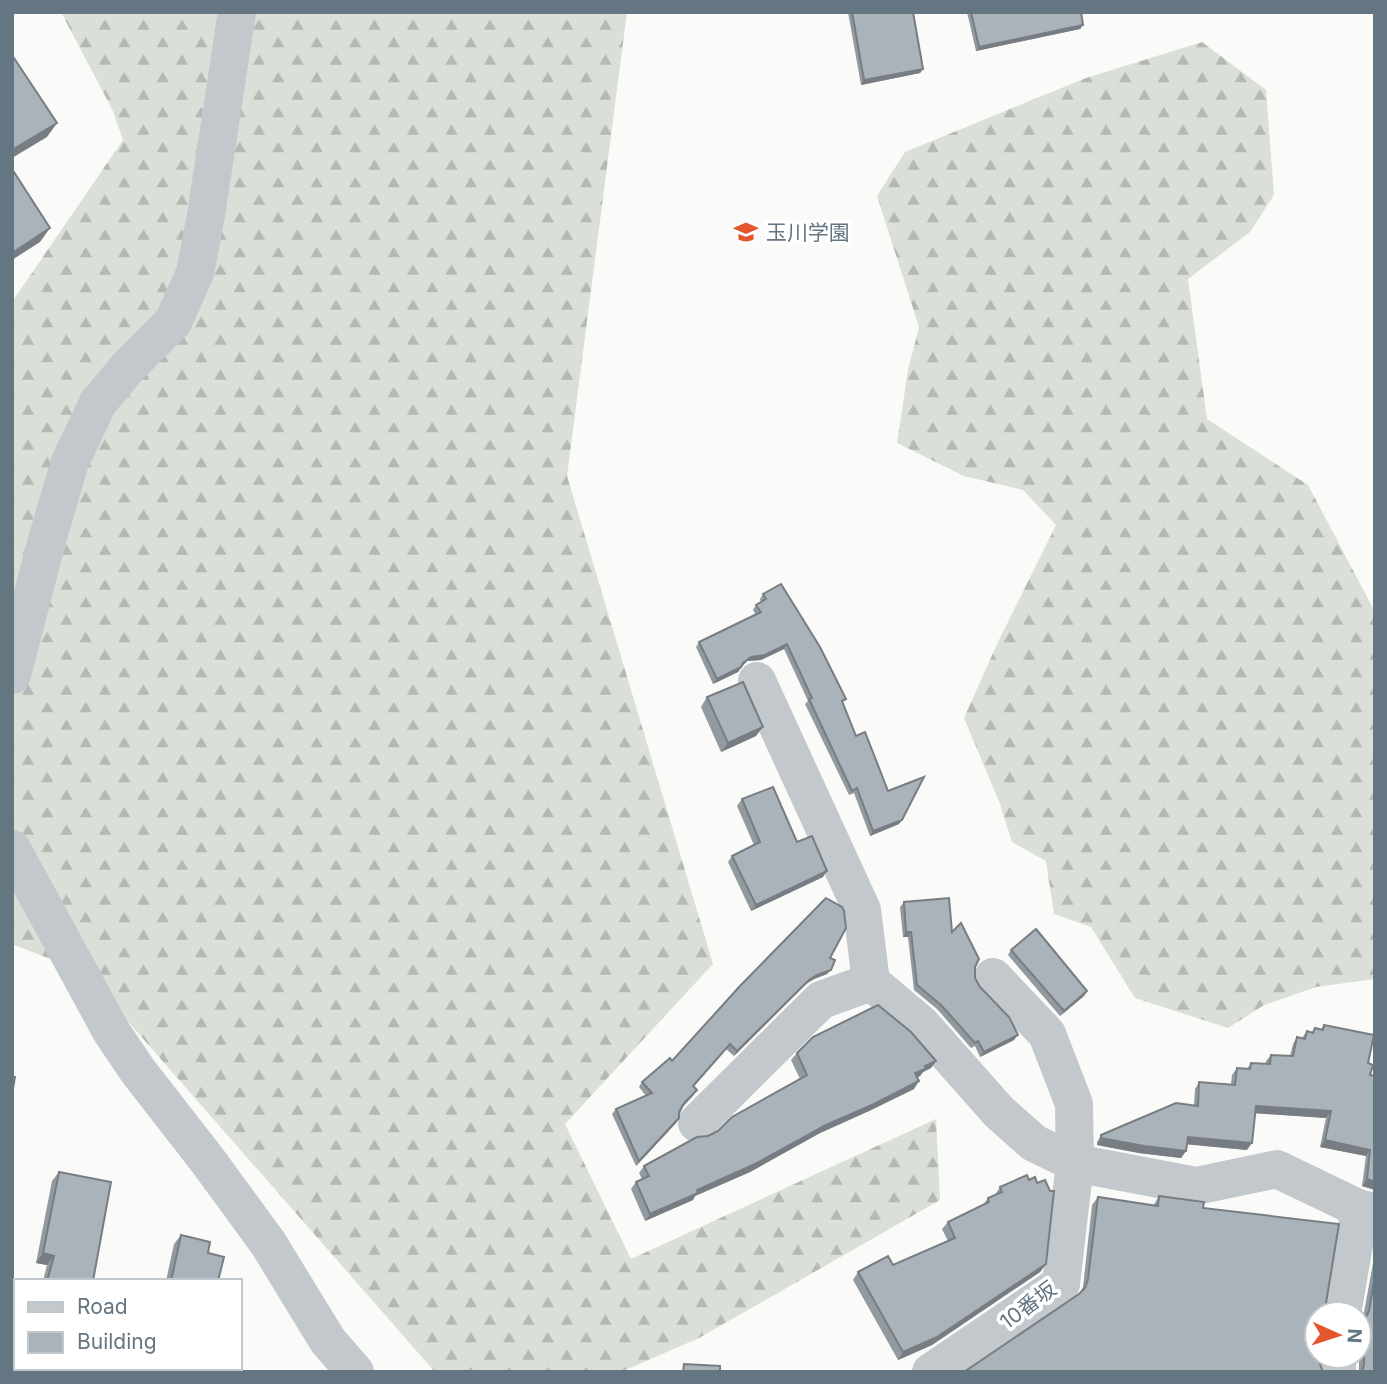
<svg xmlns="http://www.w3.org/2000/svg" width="1387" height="1384" viewBox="0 0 1387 1384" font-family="Inter,'Noto Sans JP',sans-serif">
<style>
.forest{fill:url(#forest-firs)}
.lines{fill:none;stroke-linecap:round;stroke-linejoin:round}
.minor{stroke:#c3c8cc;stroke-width:38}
.wall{fill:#929a9f}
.shaded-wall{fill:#777d82}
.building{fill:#aab3b9;stroke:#777d82;stroke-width:2}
.labels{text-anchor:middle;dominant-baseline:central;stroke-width:7;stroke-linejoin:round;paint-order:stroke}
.poi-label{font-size:21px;fill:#657683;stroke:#fff;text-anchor:start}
.street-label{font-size:21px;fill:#657683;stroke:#fff}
</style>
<defs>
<pattern id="forest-firs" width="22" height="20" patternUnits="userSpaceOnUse" patternTransform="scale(1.75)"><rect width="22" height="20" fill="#dadfd7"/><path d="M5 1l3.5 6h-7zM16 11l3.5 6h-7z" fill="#b4b9b4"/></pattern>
</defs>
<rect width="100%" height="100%" fill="#fafaf8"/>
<g class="forest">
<polygon points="61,12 627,12 567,476 713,964 565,1124 631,1259 936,1119 940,1200 699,1338 621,1372 435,1372 89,977 78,970 12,944 12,302 123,140 113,111"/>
<polygon points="1202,42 1266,90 1274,195 1250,232 1188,279 1207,419 1308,485 1375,612 1375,979 1316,987 1264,1005 1228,1028 1135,998 1091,927 1054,914 1046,861 1012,842 1000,804 964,718 998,642 1056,525 1023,490 964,476 897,443 908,370 919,327 877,196 905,152 1086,78"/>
</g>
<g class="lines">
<g class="minor">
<polyline points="12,675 47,540 70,462 98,403 127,368 173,322 195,273 206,215 237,12"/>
<polyline points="757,681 862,910 871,982 921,1024 999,1112 1034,1143 1075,1163 1196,1186 1277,1169 1360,1209 1375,1212"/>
<polyline points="12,849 111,1031 138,1071 208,1161 268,1243 328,1341 355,1372"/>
<polyline points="697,1123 821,1000 871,982"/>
<polyline points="1342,1314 1360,1209"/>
<polyline points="1337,1356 1337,1372"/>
<polyline points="931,1372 1061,1284 1075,1163 1074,1104 1047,1034 993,977"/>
</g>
</g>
<g class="wall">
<polygon points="848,12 913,12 923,69 920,73 861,85"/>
<polygon points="967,12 1081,12 1083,25 1080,29 976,51"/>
<polygon points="763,594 843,703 856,736 899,824 870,836 854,793 849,795 805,704 808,701 784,649 761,660 747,661 738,672 713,684 696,647 699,642 756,615 753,610 756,605 761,602 760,599"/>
<polygon points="707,697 756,736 721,752 701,707"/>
<polygon points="742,799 797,842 823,877 751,911 728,862 732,856 754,845 737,806"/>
<polygon points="904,902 952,932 975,967 975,978 980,987 1014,1040 980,1057 975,1046 971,1048 937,1009 914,990 908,937 903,937 900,907"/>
<polygon points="1011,950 1087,991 1084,996 1060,1016 1008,955"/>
<polygon points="830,958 827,974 814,979 806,984 734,1056 726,1049 694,1086 694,1095 683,1107 676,1123 636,1166 612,1114 616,1109 646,1096 639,1087 642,1082 672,1061"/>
<polygon points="1324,1025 1368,1063 1370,1075 1375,1076 1375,1190 1362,1186 1366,1156 1320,1147 1326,1118 1255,1113 1247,1150 1187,1144 1186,1151 1181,1158 1139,1153 1097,1145 1097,1142 1101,1135 1194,1105 1195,1089 1199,1082 1231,1084 1232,1075 1237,1068 1247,1069 1251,1063 1266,1064 1266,1061 1271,1055 1290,1056 1293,1044 1297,1037 1302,1038 1307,1031 1312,1032 1315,1028 1321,1029"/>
<polygon points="797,1053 936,1061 931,1068 923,1072 920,1076 917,1077 914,1089 869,1111 820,1133 750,1172 695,1196 693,1200 645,1221 631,1189 636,1182 642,1179 639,1173 644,1166 708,1136 800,1079 791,1060"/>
<polygon points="59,1172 93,1281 43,1281 47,1265 36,1263 52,1181"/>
<polygon points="1000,1187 1046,1264 1040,1272 932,1345 898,1360 853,1280 858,1272 893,1265 948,1241 942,1229 948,1222 983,1205 988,1198 995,1195"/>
<polygon points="1159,1196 1204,1202 1079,1294 1083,1287 1092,1205 1098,1197 1153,1206"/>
<polygon points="181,1235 208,1253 218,1281 166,1281 174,1244"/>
<polygon points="1375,1252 1375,1372 1359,1372 1359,1324 1363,1318"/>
</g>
<g class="shaded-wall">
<polygon points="1083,25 1080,29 976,51 979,47"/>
<polygon points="923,69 920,73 861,85 864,80"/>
<polygon points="57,123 47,137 12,158 12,150"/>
<polygon points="50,228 40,242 12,260 12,253"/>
<polygon points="787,644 784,649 761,660 747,661 740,668 741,667 738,672 713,684 717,679 751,657"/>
<polygon points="763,727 756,736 721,752 728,743"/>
<polygon points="902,820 899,824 870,836 873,831"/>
<polygon points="827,871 823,877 751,911 756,905"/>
<polygon points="906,932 911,932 908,937 903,937"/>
<polygon points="831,970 827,974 814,979 806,984 734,1056 737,1051 809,980 817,975"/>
<polygon points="1087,991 1084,996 1060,1016 1064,1011"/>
<polygon points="1018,1035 1014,1040 980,1057 984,1052"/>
<polygon points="936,1061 931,1068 923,1072 920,1076 910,1081 915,1073 925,1066"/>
<polygon points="919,1081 914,1089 869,1111 820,1133 750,1172 695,1196 693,1200 645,1221 650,1214 826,1125"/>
<polygon points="1256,1106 1331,1111 1326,1118 1251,1113"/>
<polygon points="679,1118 676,1123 636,1166 639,1161"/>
<polygon points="1188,1137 1252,1143 1247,1150 1183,1144"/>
<polygon points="1101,1138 1186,1151 1181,1158 1139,1153 1097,1145"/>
<polygon points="1325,1140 1370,1150 1366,1156 1320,1147"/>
<polygon points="1367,1179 1375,1182 1375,1190 1362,1186"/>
<polygon points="43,1253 54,1256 47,1265 36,1263"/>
<polygon points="1046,1264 1040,1272 932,1345 898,1360 903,1352"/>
</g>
<g class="building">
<polygon points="852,12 913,12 923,69 864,80"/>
<polygon points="971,12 1081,12 1083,25 979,47"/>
<polygon points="12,55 57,123 12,150"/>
<polygon points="12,169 50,228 12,253"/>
<polygon points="781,584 820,647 846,699 842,701 856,736 865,732 888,791 924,777 902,820 873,831 857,788 852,791 809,699 812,698 787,644 765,655 751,657 743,663 741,667 717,679 699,642 761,612 756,605 766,599 763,594"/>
<polygon points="743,682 763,727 728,743 707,697"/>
<polygon points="773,787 797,842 812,836 827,871 756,905 732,856 760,842 742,799"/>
<polygon points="826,898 842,907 844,911 846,928 830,958 835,960 831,970 817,975 809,980 737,1051 730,1044 693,1086 697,1090 684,1103 679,1112 679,1118 639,1161 616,1109 652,1093 642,1082 670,1058 672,1061 740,986"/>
<polygon points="949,898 952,932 961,923 979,959 975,967 975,978 980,987 1009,1017 1018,1035 984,1052 978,1041 975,1043 941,1005 917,985 911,932 906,932 904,902"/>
<polygon points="1036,929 1087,991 1064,1011 1011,950"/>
<polygon points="878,1005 911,1032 936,1061 925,1066 925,1069 915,1073 919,1081 874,1104 826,1125 755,1164 697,1190 698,1193 650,1214 636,1182 649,1176 644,1166 697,1137 708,1136 718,1131 732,1117 807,1075 797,1053 813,1037"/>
<polygon points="1324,1025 1374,1035 1368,1063 1373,1065 1370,1075 1375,1076 1375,1182 1367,1179 1370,1150 1325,1140 1331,1111 1256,1106 1252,1143 1188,1137 1186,1151 1144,1146 1101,1138 1101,1135 1176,1103 1198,1106 1199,1082 1235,1085 1237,1068 1250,1069 1251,1063 1270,1064 1271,1055 1293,1056 1297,1037 1305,1039 1307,1031 1313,1033 1315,1028 1323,1030"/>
<polygon points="12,1077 15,1077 12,1094"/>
<polygon points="59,1172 111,1182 93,1281 47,1281 54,1256 43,1253"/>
<polygon points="1027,1175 1029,1180 1035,1177 1037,1183 1045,1180 1050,1191 1054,1191 1046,1264 937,1337 903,1352 858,1272 888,1256 893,1265 955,1238 948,1222 989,1202 988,1198 1002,1192 1000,1187"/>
<polygon points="1159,1196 1204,1202 1203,1208 1339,1224 1326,1303 1327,1314 1317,1314 1317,1356 1320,1356 1320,1364 1323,1372 964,1372 1079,1294 1085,1288 1088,1279 1098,1197 1158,1206"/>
<polygon points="181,1235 210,1242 208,1253 224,1257 218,1281 171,1281"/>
<polygon points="1375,1276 1375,1372 1362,1372 1364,1365 1364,1348 1362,1338 1359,1335 1359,1324 1364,1321 1369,1311"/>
<polygon points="684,1364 720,1366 720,1372 683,1372"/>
<polygon points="18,1368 163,1368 162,1372 18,1372"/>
</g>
<defs>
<g id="university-bare" transform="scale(1.89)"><path d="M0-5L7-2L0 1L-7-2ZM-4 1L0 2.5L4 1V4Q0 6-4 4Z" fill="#e4572e" stroke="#fff" stroke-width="2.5" paint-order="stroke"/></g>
</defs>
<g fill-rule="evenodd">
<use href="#university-bare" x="746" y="232"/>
</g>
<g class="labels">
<g class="poi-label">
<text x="766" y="232">玉川学園</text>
</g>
<g class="street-label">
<text transform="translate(1028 1305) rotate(-37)">10番坂</text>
</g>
</g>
<rect width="1387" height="1384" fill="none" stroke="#657683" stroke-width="28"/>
<rect x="14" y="1279" width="228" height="91" fill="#ffffff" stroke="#c1c8cd" stroke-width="2"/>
<rect x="28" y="1302" width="35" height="10" fill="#c3c8cc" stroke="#c1c8cd" stroke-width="2"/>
<text x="77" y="1314" font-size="21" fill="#657683">Road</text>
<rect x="28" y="1332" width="35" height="21" fill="#aab3b9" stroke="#c1c8cd" stroke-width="2"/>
<text x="77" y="1349" font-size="21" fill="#657683">Building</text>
<g transform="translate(1338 1335) rotate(93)"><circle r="33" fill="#ffffff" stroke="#c1c8cd" stroke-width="2"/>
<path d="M0-5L12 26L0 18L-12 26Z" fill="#e4572e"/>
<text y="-10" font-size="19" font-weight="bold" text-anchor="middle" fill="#657683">N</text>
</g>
</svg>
